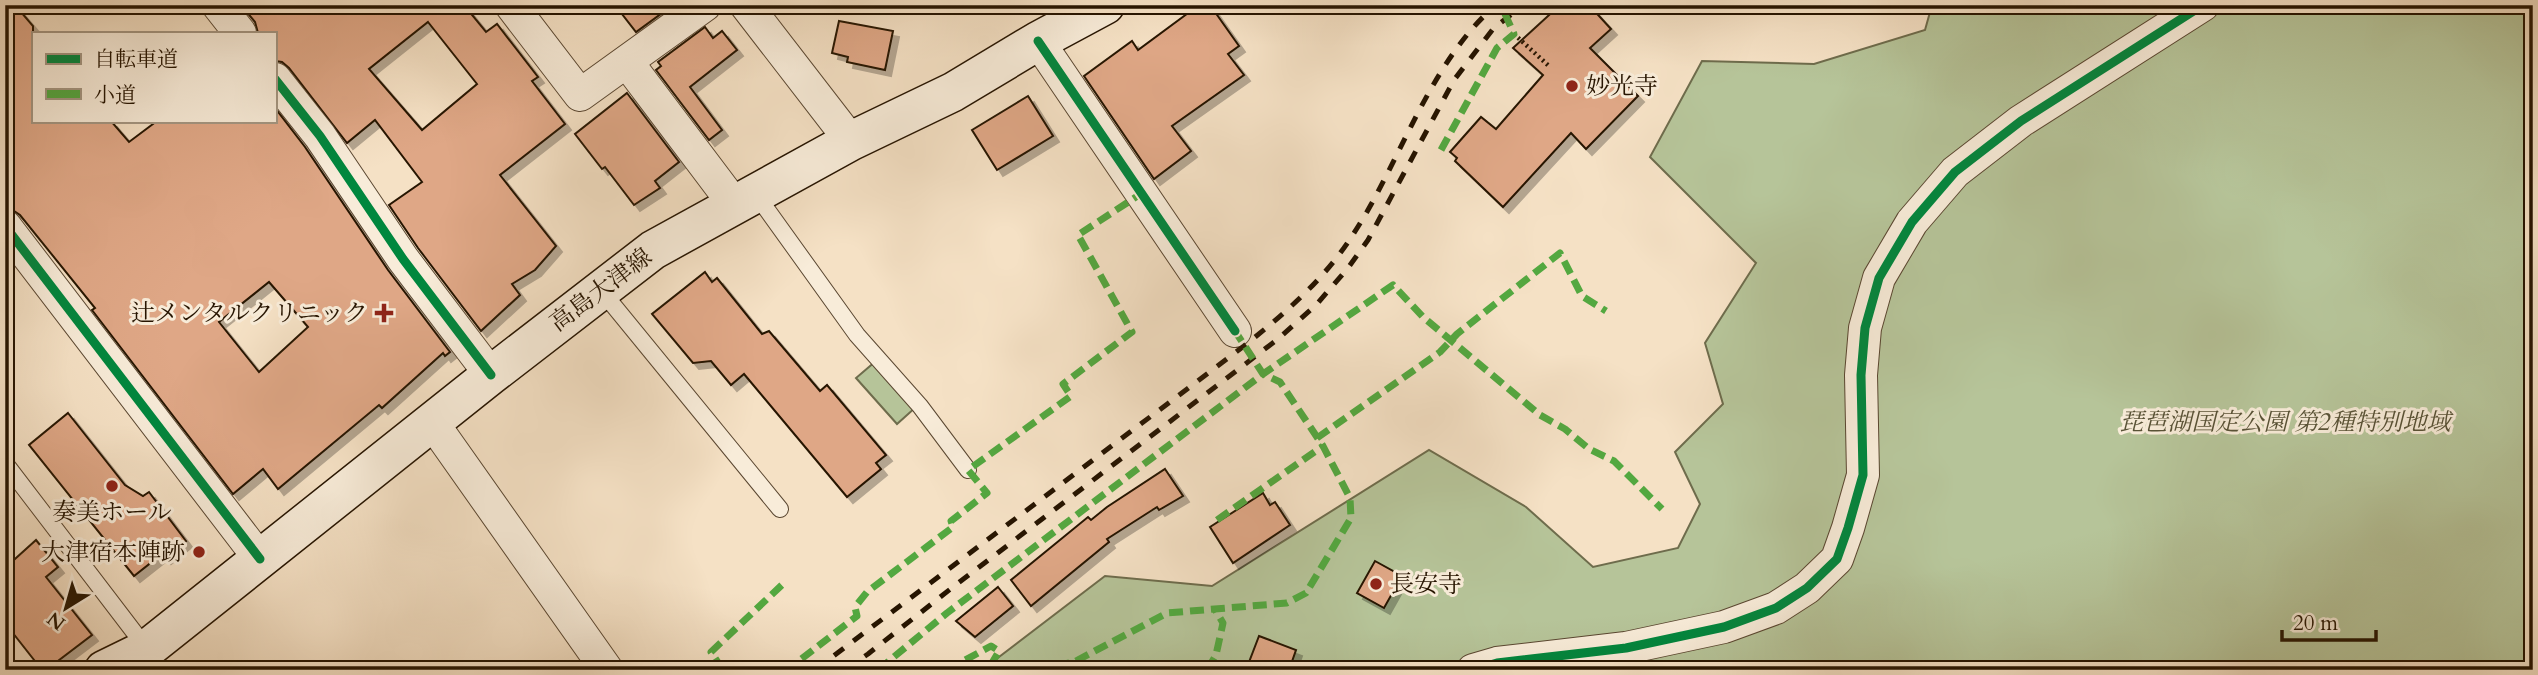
<svg xmlns="http://www.w3.org/2000/svg" width="2538" height="675" viewBox="0 0 2538 675" font-family="Cardo,'Noto Serif JP',serif">
<style>
.green{fill:#b6c499;stroke:#6e6c4c;stroke-width:2}
.building{fill:#dfa786;stroke:#261400;stroke-width:2;fill-rule:evenodd;filter:url(#shadow)}
.lines{fill:none;stroke-linecap:round;stroke-linejoin:round}
.service-casing{stroke:#5a4731;stroke-width:18}
.minor-casing{stroke:#5a4731;stroke-width:34}
.secondary-casing{stroke:#261400;stroke-width:41}
.path{stroke:#261400;stroke-width:4.5;stroke-dasharray:2 3.5;stroke-linecap:butt}
.service{stroke:#f8ecd9;stroke-width:16}
.minor{stroke:#f8ecd9;stroke-width:32}
.secondary{stroke:#f8ecd9;stroke-width:38}
.rail{stroke:#261400;stroke-width:5;stroke-dasharray:12 12;stroke-linecap:butt}
.quiet{stroke:#53a840;stroke-width:7;stroke-dasharray:14 7;stroke-linecap:butt}
.cycleway-casing{stroke:#f8ecd9;stroke-width:13}
.cycleway{stroke:#00873e;stroke-width:9}
.poi-dot{fill:#8f2418;stroke:#f8ecd9;stroke-width:2.5}
.labels{text-anchor:middle;dominant-baseline:central;stroke-width:6;stroke-linejoin:round;paint-order:stroke}
.poi-label{font-size:24px;fill:#261400;stroke:#f8ecd9;text-anchor:start}
.street-label{font-size:24px;fill:#261400;stroke:#f8ecd9}
.park-label{font-size:24px;font-style:italic;fill:#585236;stroke:#f8ecd9}
</style>
<defs>
<filter id="shadow"><feDropShadow dx="6" dy="6" stdDeviation="0" flood-color="#0004"/></filter>
</defs>
<rect width="100%" height="100%" fill="#f5e1c5"/>
<filter id="stains"><feTurbulence type="fractalNoise" baseFrequency=".00286" numOctaves="4"/><feColorMatrix values="0 0 0 0 .2 0 0 0 0 .09 0 0 0 0 .02 0 0 0 .5 -.17"/></filter>
<radialGradient id="worn" r=".72"><stop offset=".6" stop-color="#630" stop-opacity="0"/><stop offset="1" stop-color="#630" stop-opacity=".3"/></radialGradient>
<g class="green">
<polygon points="1932,5 2533,5 2533,670 982,670 1105,576 1212,586 1429,450 1526,507 1593,567 1678,548 1700,504 1675,452 1723,404 1705,343 1756,263 1650,157 1702,61 1814,64 1925,30"/>
<polygon points="876,361 916,407 897,424 856,378"/>
</g>
<g class="building">
<path d="M5,5h10l18,21v95h78l18,21 28,-21h118v-13l30,39 83,123 62,82 -5,4 -2,-3 -61,55 -3,-3 -101,84 -15,-20 -30,25 -141,-184 3,-2 -75,-93 -15,-10zM269,282l39,45 -49,45 -40,-50z"/>
<path d="M251,5h213l22,27 11,-8 41,53 -6,4 33,43 -65,51 56,71 -21,24 -23,14 8,11 -39,36 -63,-83 -29,-43 33,-23 -47,-62 -28,23 -58,-75 -7,-6 -7,-1v-28h-17l-3,-11 -10,-12zM428,22l49,62 -55,46 -53,-61z"/>
<polygon points="615,5 673,5 636,32"/>
<polygon points="1199,5 1210,5 1239,46 1228,54 1244,75 1172,126 1191,151 1154,179 1084,76 1132,41 1138,50"/>
<polygon points="1560,5 1589,5 1611,29 1590,48 1638,96 1586,149 1571,133 1503,207 1455,161 1457,158 1450,152 1481,117 1496,129 1543,75 1513,48"/>
<polygon points="839,21 893,31 885,70 847,62 848,57 832,53"/>
<polygon points="705,27 713,38 722,31 737,50 690,87 722,130 709,140 656,70 661,66 658,62"/>
<polygon points="627,93 679,162 655,181 660,188 634,205 605,167 602,169 575,134"/>
<polygon points="1028,96 1053,136 997,170 972,130"/>
<polygon points="705,272 712,282 717,278 762,334 769,331 820,391 827,385 886,455 876,463 881,469 847,497 744,374 731,385 711,361 693,363 652,314"/>
<polygon points="68,413 125,485 143,496 149,492 186,541 165,558 162,554 134,576 29,445"/>
<polygon points="1165,469 1183,496 1159,510 1157,507 1107,539 1109,542 1031,606 1011,580 1088,517 1091,520 1107,507"/>
<polygon points="1263,493 1270,505 1275,502 1290,525 1233,563 1210,527"/>
<polygon points="36,540 58,567 46,577 92,635 46,670 42,670 5,623 5,568"/>
<polygon points="1375,561 1402,576 1384,608 1357,593"/>
<polygon points="998,587 1013,606 975,637 956,621"/>
<polygon points="1259,636 1296,650 1289,670 1246,670"/>
</g>
<g class="lines">
<g class="service-casing">
<g id="service">
<polyline points="755,193 857,335 920,406 968,470"/>
<polyline points="600,289 780,509"/>
<polyline points="5,463 147,649"/>
</g>
</g>
<g class="minor-casing">
<g id="minor">
<polyline points="218,5 240,33"/>
<polyline points="511,5 580,95 705,5"/>
<polyline points="746,5 851,141"/>
<polyline points="1038,41 1235,331"/>
<polyline points="627,62 734,204"/>
<polyline points="275,79 320,136 403,259 491,375"/>
<polyline points="5,226 260,559"/>
<polyline points="432,422 607,670"/>
<polyline points="1473,670 1497,663 1626,648 1724,627 1776,608 1807,588 1837,559 1848,528 1863,475 1861,375 1865,328 1879,278 1912,222 1955,172 2021,121 2203,5"/>
</g>
</g>
<g class="secondary-casing">
<polyline id="secondary" points="104,670 147,649 491,375 653,250 851,141 953,92 1038,41 1105,5"/>
</g>
<polyline class="path" points="1514,34 1550,67"/>
<use href="#service" class="service"/>
<use href="#minor" class="minor"/>
<use href="#secondary" class="secondary"/>
<g class="rail">
<polyline points="1680,5 1696,14"/>
<path d="M815,670l429,-324c40,-32 80,-66 108,-110 48,-72 77,-174 144,-231"/>
<polyline points="845,670 868,654 953,587 1278,339 1316,305 1348,268 1368,240 1454,80 1493,29 1523,5"/>
</g>
<g class="quiet">
<polyline points="1441,150 1497,48 1514,34 1501,5"/>
<polyline points="1317,438 1440,352 1457,334 1560,253 1582,296 1606,311"/>
<polyline points="1217,520 1323,446"/>
<polyline points="723,670 711,652 785,582"/>
<polyline points="784,670 791,667 857,616 855,607 867,592 953,527 951,521 987,493 968,470 1071,396 1063,384 1132,332 1078,235 1142,193"/>
<polyline points="878,670 947,613 1263,374 1393,285 1423,317 1540,415 1565,429 1589,449 1614,461 1662,509"/>
<polyline points="947,670 991,646 999,651 988,670"/>
<polyline points="1035,670 1074,662 1167,613 1287,603 1306,593 1351,518 1350,498 1323,446 1280,382 1263,374 1235,331"/>
<polyline points="1207,670 1216,655 1223,623 1214,608"/>
</g>
<g class="cycleway-casing">
<g id="cycleway">
<polyline points="1038,41 1235,331"/>
<polyline points="275,79 320,136 403,259 491,375"/>
<polyline points="5,226 260,559"/>
<polyline points="1473,670 1497,663 1626,648 1724,627 1776,608 1807,588 1837,559 1848,528 1863,475 1861,375 1865,328 1879,278 1912,222 1955,172 2021,121 2203,5"/>
</g>
</g>
<use href="#cycleway" class="cycleway"/>
</g>
<g class="poi-dot">
<circle cx="1572" cy="86" r="7"/>
<path d="M380.5 302.5h7v7h7v7h-7v7h-7v-7h-7v-7h7z"/>
<circle cx="112" cy="486" r="7"/>
<circle cx="199" cy="552" r="7"/>
<circle cx="1376" cy="584" r="7"/>
</g>
<g class="labels">
<g class="poi-label">
<text x="1586" y="86">妙光寺</text>
<text x="368" y="313" text-anchor="end">辻メンタルクリニック</text>
<text x="112" y="512" text-anchor="middle">奏美ホール</text>
<text x="185" y="552" text-anchor="end">大津宿本陣跡</text>
<text x="1390" y="584">長安寺</text>
</g>
<g class="street-label">
<text transform="translate(601 290) rotate(-37)">高島大津線</text>
</g>
<g class="park-label">
<text x="2285" y="422">琵琶湖国定公園 第2種特別地域</text>
</g>
</g>
<rect width="2538" height="675" fill="none" stroke="#f5e1c5" stroke-width="28"/>
<rect x="7" y="7" width="2524" height="661" fill="none" stroke="#261400" stroke-width="3.5"/>
<rect x="14" y="14" width="2510" height="647" fill="none" stroke="#261400" stroke-width="2"/>
<rect x="32" y="32" width="245" height="91" fill="#f8ecd9" stroke="#a49682" stroke-width="2"/>
<rect x="46" y="54" width="35" height="10" fill="#00873e" stroke="#a49682" stroke-width="2"/>
<text x="94" y="66" font-size="21" fill="#261400">自転車道</text>
<rect x="46" y="89" width="35" height="10" fill="#53a840" stroke="#a49682" stroke-width="2"/>
<text x="94" y="102" font-size="21" fill="#261400">小道</text>
<g transform="translate(66 608) rotate(217)" stroke="#f8ecd9" stroke-width="5" paint-order="stroke">
<path d="M0-5L12 26L0 18L-12 26Z" fill="#261400"/>
<text y="-10" font-size="19" font-weight="bold" text-anchor="middle" fill="#261400">N</text>
</g>
<path d="M2282 630v10h94v-10" fill="none" stroke="#261400" stroke-width="3.5"/>
<text x="2293" y="630" font-size="21" fill="#261400" stroke="#f8ecd9" stroke-width="5" paint-order="stroke">20 m</text>
<rect width="100%" height="100%" filter="url(#stains)"/>
<rect width="100%" height="100%" fill="url(#worn)"/>
</svg>
